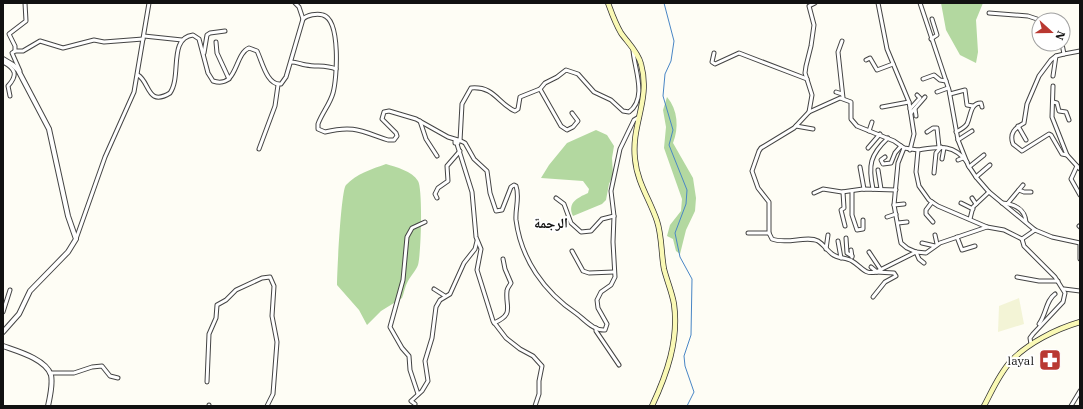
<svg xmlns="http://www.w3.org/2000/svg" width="1083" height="409" viewBox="0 0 1083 409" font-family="'IBM Plex Serif','Noto Naskh Arabic',serif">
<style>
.farmland{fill:#f3f4d6}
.forest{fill:#b3d8a0}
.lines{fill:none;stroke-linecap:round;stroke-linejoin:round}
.stream{stroke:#4986c5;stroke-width:1}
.minor-casing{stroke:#444;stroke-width:5}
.tertiary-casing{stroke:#444;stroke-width:6}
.secondary-casing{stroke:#333;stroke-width:6}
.minor{stroke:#fff;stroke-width:3}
.tertiary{stroke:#fff;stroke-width:4}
.secondary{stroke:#faf9b5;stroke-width:4.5}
.labels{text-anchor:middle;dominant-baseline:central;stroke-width:4;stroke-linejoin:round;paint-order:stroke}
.poi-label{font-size:12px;fill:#111;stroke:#fff;text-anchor:end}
.quarter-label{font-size:14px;font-weight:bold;fill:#111;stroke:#fff}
</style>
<rect width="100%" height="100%" fill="#fefdf5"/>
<polygon class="farmland" points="1019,298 1024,324 998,332 999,306"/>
<g class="forest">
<polygon points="941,3 983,3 976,20 978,52 976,63 960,55 946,30"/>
<path d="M667,97c11,13 12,31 6,46l20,35 3,20 -1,13 -9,19 -6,24 -4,-3 -3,-12 -6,-3 3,-11 11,-14 1,-12 -18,-51 2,-21 -3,-17z"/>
<path d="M596,130l11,5 7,11 -2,12 1,17 -4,9 -3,16 -4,4 -29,12c-6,-13 4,-18 15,-23l1,-4 -6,-8 -42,-3 8,-13 18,-22z"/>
<path d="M386,164c10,3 26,7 32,17 5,8 3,74 0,84 -2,5 -7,11 -10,16 -3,5 -4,12 -6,17l-21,13 -14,14 -8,-15 -22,-25c0,-13 4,-95 9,-100 10,-11 26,-16 40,-21z"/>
</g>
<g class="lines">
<polyline class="stream" points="664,3 674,41 671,61 665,74 663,96 673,130 669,145 687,190 686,204 675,233 680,257 692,279 691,335 684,356 685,366 694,392 687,406"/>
<g class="minor-casing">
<g id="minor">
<polyline points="295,3 299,7 303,19"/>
<polyline points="878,3 887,49 909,102 914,134 910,150"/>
<polyline points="920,3 949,90 958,140 968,165 976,177 989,192 1035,230 1052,237 1080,243"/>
<polyline points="989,13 1028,16 1040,20"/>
<polyline points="144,36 182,40"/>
<polyline points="931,39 937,35 932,19"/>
<polyline points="842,41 838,52 843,98"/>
<polyline points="216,42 217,53 229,79"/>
<polyline points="1062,44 1064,54 1080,51"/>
<polyline points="15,51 15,46 9,34 26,21 25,3"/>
<polyline points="204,53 207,35 210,33 225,31"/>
<polyline points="714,53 712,62 715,64 739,53 807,79"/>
<path d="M1064,54l-8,2 -5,4 -12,16 -12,28 -3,19c-9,5 -15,10 -11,21l9,7 27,-17 2,1 11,19 5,1"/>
<polyline points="866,60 870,58 877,70 893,64"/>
<path d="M3,62c13,7 15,13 5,24l2,10"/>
<path d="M291,62c6,0 9,2 15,3 11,2 20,0 30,4"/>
<polyline points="20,71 12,53 15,51 23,51 40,41 63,48 94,40 104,42 143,39"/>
<path d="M138,75c12,7 9,32 32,18 12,-17 -2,-55 23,-58l6,4 9,34 5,8c25,8 21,-27 36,-33l8,3c5,10 10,35 24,33l5,-7 17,-58c4,-4 14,-6 20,-4 18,5 14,64 10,78 -3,11 -11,20 -15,31v5l7,3c29,-7 36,-1 63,8h6l3,-4 -1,-3 -14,-14 2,-7 5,-1 27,8 32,18 10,3v3h-3v-3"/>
<polyline points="1053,76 1056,56"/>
<polyline points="923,79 934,75 940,80 946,81"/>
<polyline points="1053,86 1052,117 1067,155 1077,166"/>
<polyline points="540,89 561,126 567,130 573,127 578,121 572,113"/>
<polyline points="836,92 842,94"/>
<polyline points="937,92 948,88"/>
<polyline points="950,94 965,90 967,105 973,106"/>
<polyline points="1053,102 1057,103 1059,111 1066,112 1069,120"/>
<polyline points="882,107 909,102"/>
<polyline points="910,109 920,98 917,95"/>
<polyline points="915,109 916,116"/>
<polyline points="809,112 812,95 805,73 806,66 811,46 814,25 809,6 815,3"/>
<polyline points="911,113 925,97"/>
<polyline points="420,121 426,139 437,156"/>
<polyline points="796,126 813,129"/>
<polyline points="1018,126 1026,140"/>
<polyline points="869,131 872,122"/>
<polyline points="927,132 933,128 937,128 939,147"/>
<path d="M956,132c4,-2 9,-5 11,-8 4,-8 3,-21 14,-21l1,4"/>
<path d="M459,140l6,3 9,16 13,12 3,22 6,18 6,-1 9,-23 3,-2 2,1c4,11 -1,23 0,34 5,39 28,72 61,94 8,6 17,17 28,16l2,-6 -9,-16 -1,-8 4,-8 10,-7 4,-8 -2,-35 1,-26 -3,-25 9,-42 14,-29 5,-3"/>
<polyline points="958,140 972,131"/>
<path d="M460,141l2,-37 9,-16c24,-2 27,16 44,23l3,-2 2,-12 20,-8 5,-6 12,-6 9,-7 12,4 16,18 17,8 12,11 6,1c19,-14 5,-44 4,-62"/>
<polyline points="457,144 472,192 476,237 481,249 477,270 493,321 506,338 520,349 533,356 542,366 539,381 539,394 535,406"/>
<polyline points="868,148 880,134"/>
<polyline points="904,148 898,163 894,205 900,238 901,243 907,248 916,252 926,253 940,243 987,227"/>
<polyline points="259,149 275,106 278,85"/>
<polyline points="885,157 881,160 883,164 891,163 895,153 901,146"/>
<polyline points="942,159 944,148"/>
<polyline points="958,160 963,158"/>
<path d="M967,162c-14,-19 -29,-15 -49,-12l-2,22 3,14 10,14 9,6 49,21 17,3 18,9"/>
<polyline points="860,167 864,189"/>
<polyline points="969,167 984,155"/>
<polyline points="1080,169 1077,166 1071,179 1080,195"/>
<polyline points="878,170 881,189"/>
<polyline points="934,173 936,153 941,147"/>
<polyline points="976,177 990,165"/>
<path d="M873,189c-5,-24 -3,-34 15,-51"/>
<polyline points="1019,190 1024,192 1031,192"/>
<polyline points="852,191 852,215 857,230 863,229 863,220"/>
<polyline points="843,192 844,208 841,210 845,226"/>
<polyline points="814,193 823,189 842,192 863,189 896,190"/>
<polyline points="437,198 435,194 438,188 448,181 447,166 460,151"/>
<polyline points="556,198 564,204 571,223 581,232 591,231 602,219 614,216"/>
<polyline points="972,198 976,204"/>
<polyline points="932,202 926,210 926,214 933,222"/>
<polyline points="961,203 973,209"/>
<path d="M1002,203c12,1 23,6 24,19"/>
<polyline points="1008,203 1023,185"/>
<polyline points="894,205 904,204"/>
<polyline points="887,217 896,214"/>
<polyline points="970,219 973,207 989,192"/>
<polyline points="898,223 907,222"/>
<polyline points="1079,226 1080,227"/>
<polyline points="748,233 769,233"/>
<polyline points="935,235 937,244"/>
<polyline points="957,237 962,250 975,246"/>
<polyline points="846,238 847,253 852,256"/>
<polyline points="76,239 105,157 134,92 149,3"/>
<polyline points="1022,239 1024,246 1055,277 1065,293 1063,302 1033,334 1030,338 1031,344"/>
<polyline points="1022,239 1035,230"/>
<polyline points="838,241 841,258"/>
<polyline points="922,243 935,246"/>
<polyline points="1080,243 1080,259"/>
<polyline points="826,249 828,235"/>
<polyline points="851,250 852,257"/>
<polyline points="572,251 583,271 589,273 614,272"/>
<polyline points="869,252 881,270"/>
<path d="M916,252l-40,20c-12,3 -15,-6 -24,-11 -6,-4 -14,-2 -20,-7 -5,-4 -9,-10 -14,-13 -11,-6 -31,4 -46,-2l-3,-6v-31l-11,-14 -6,-17 7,-20 2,-3 33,-20 15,-16 31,-14 11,4v17l6,7 37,15 10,7 14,2"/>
<polyline points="916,252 919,259 924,263"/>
<polyline points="871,267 877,272"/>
<polyline points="1017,277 1039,281 1058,281"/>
<polyline points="434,289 445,296"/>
<polyline points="1064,289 1080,291"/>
<polyline points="873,297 885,282 896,276 894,273 876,272"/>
<polyline points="3,312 10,290"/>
<path d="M494,323c21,-9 11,-16 13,-32 0,-3 3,-6 4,-8l-6,-14 -2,-10"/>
<path d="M1039,324c7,-9 7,-24 16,-30"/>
<polyline points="596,328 596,331 619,365"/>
<polyline points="50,373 74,373 92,367 102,366 110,376 118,378"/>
<polyline points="207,382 209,334 216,318 217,305 226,300 236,290 262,278 270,277 274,286 272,316 277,342 273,394 267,406"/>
<polyline points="418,394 410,370 409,356 402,348 390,327 403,280 407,237 412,228 425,222"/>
<polyline points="415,404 411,401 422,391 428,381 425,361 432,338 436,307 440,300 450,294 464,263 475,249 477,241"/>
<polyline points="209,406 209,405"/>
<polyline points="1071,406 1080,391"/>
</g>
</g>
<g class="tertiary-casing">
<g id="tertiary">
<polyline points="3,59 13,65 18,70 49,129 68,216 76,239 68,252 30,291 19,314 3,332"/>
<path d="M3,346c14,5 43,13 48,29 2,9 -1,22 -3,31"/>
</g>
</g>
<g class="secondary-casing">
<g id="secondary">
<path d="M608,3c4,11 7,20 13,30 7,10 17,19 20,31 10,36 -10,60 -6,95 2,23 15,41 22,62 5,15 4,32 7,48 3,12 8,23 10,35 5,36 -7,70 -22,102"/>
<path d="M984,406c8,-15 15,-32 27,-45 17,-18 45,-32 69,-39"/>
</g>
</g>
<use href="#minor" class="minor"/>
<use href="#tertiary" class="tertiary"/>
<use href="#secondary" class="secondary"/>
</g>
<defs>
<g id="pharmacy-square" transform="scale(1.15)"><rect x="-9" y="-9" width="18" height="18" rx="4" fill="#b93831" stroke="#fff"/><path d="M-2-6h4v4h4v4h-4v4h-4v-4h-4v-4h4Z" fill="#fff"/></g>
</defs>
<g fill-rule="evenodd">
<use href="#pharmacy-square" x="1050" y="360"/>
</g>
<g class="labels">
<g class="poi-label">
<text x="1034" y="360">layal</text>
</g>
<g class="quarter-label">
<text x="551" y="223">الرجمة</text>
</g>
</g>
<rect width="1083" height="409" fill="none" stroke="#111111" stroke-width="8"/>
<g transform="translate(1051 32) rotate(111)"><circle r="19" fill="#ffffff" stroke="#a0a0a0"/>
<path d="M0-3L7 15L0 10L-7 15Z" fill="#b93831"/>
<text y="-6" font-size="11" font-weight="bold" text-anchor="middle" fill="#111111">N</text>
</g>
</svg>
